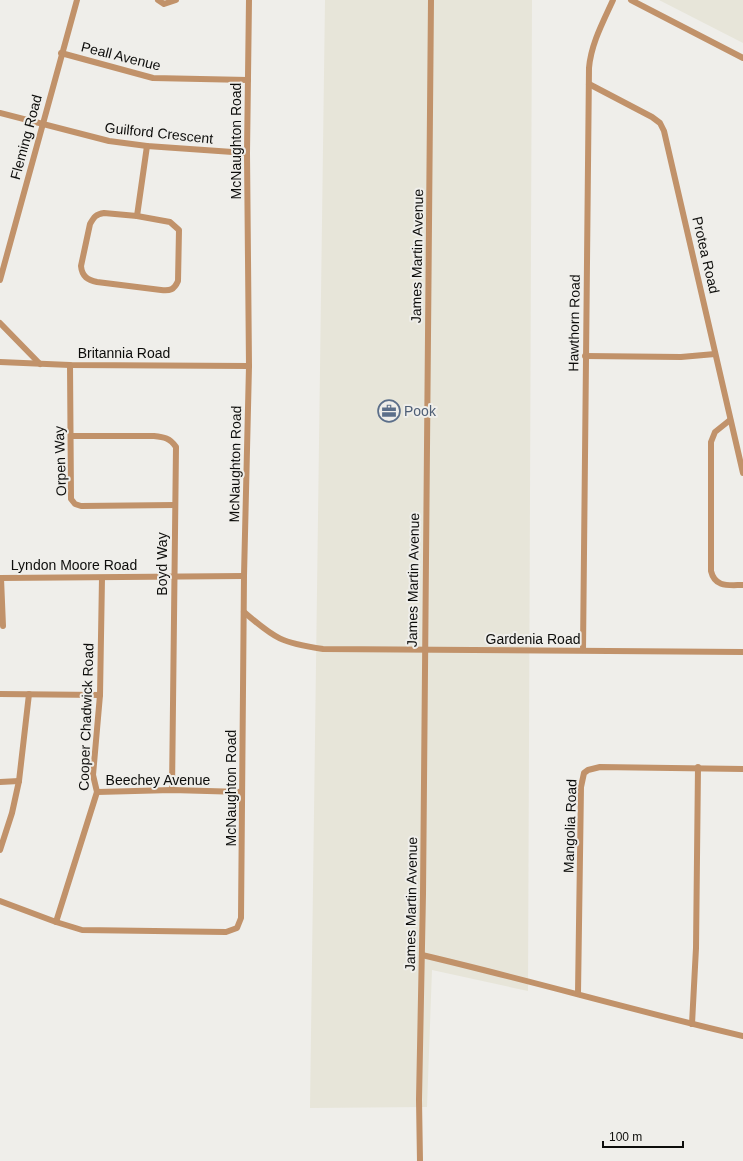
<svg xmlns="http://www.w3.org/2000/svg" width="743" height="1161" viewBox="0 0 743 1161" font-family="Arial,sans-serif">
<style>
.built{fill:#e7e5d9}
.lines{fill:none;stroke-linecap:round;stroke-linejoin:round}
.minor{stroke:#c1926a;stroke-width:6}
.labels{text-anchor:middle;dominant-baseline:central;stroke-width:4;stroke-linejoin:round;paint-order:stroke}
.street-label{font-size:14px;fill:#0d0d0b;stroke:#efeeea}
.service-label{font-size:14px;fill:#4e5e75;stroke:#efeeea;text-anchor:start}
</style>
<rect width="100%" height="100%" fill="#efeeea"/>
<g class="built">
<polygon points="325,0 532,0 528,991 432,970 427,1107 310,1108"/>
<polygon points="659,0 743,0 743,43"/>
</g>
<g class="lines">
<g class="minor">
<polyline points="158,0 164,4 176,0"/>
<polyline points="631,0 743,58"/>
<polyline points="61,53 153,78 248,80"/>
<polyline points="589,84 652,117 660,123 664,131 743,473"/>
<polyline points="0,113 109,141 147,146 247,153"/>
<path d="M104,213l33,3 33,6 9,8 -1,51c-4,9 -8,10 -17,9l-64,-8c-9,-2 -15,-5 -16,-16l9,-42c4,-7 6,-10 14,-11z"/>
<polyline points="137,216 147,146"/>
<polyline points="0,280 77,0"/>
<polyline points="0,323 40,364"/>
<polyline points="585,356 681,357 715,354"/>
<polyline points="0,362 70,365 249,366"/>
<polyline points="70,365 71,499 75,504 81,506 175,505"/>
<path d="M730,420l-15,12 -4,10v129c4,17 18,14 32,14"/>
<path d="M71,436h83c10,1 16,2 22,11l-4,343"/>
<polyline points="0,578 244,576"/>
<polyline points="1,578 3,626"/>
<path d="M244,612c31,27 38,31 79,37l420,3"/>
<path d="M583,650l6,-582c2,-24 14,-46 24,-68"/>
<polyline points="0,694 100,695"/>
<polyline points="0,782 19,781"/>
<polyline points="97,792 172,790 242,792"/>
<polyline points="0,850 12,813 19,781 29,694"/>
<polyline points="0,901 56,922 82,930 226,932 237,928 241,918 244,576 249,366 247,153 249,0"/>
<polyline points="56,922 97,792 93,775 100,695 102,578"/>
<path d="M422,955c107,25 213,56 321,81"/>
<polyline points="578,993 581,787 584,773 588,770 600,767 743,769"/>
<polyline points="692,1024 696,948 698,767"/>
<polyline points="420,1161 419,1100 423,894 431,0"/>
</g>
</g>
<defs>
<g id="office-ring" transform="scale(1.15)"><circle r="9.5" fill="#efeeea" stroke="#5c6f8a" stroke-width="1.5"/><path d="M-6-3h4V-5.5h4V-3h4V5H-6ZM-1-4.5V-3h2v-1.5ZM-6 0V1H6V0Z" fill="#5c6f8a"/></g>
</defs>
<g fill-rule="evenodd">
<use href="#office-ring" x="389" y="411"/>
</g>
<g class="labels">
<g class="street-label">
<text transform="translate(121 56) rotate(14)">Peall Avenue</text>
<text transform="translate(159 133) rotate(6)">Guilford Crescent</text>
<text transform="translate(26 137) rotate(-75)">Fleming Road</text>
<text transform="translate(236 141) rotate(-90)">McNaughton Road</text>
<text transform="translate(706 255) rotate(77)">Protea Road</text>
<text transform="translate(417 256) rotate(-89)">James Martin Avenue</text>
<text transform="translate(574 323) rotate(-89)">Hawthorn Road</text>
<text x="124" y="353">Britannia Road</text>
<text transform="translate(60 461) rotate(-92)">Orpen Way</text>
<text transform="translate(235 464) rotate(-89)">McNaughton Road</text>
<text transform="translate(162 564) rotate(-90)">Boyd Way</text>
<text x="74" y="565">Lyndon Moore Road</text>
<text transform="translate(413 580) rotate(-89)">James Martin Avenue</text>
<text x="533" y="639">Gardenia Road</text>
<text transform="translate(86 717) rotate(-88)">Cooper Chadwick Road</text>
<text x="158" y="780">Beechey Avenue</text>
<text transform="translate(231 788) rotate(-90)">McNaughton Road</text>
<text transform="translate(570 826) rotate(-88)">Mangolia Road</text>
<text transform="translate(411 904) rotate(-89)">James Martin Avenue</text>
</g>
<g class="service-label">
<text x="404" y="411">Pook</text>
</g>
</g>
<path d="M603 1141v6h80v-6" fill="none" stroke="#0d0d0b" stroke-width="2"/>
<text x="609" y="1141" font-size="12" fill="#0d0d0b" stroke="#efeeea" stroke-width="3" paint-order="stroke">100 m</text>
</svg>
